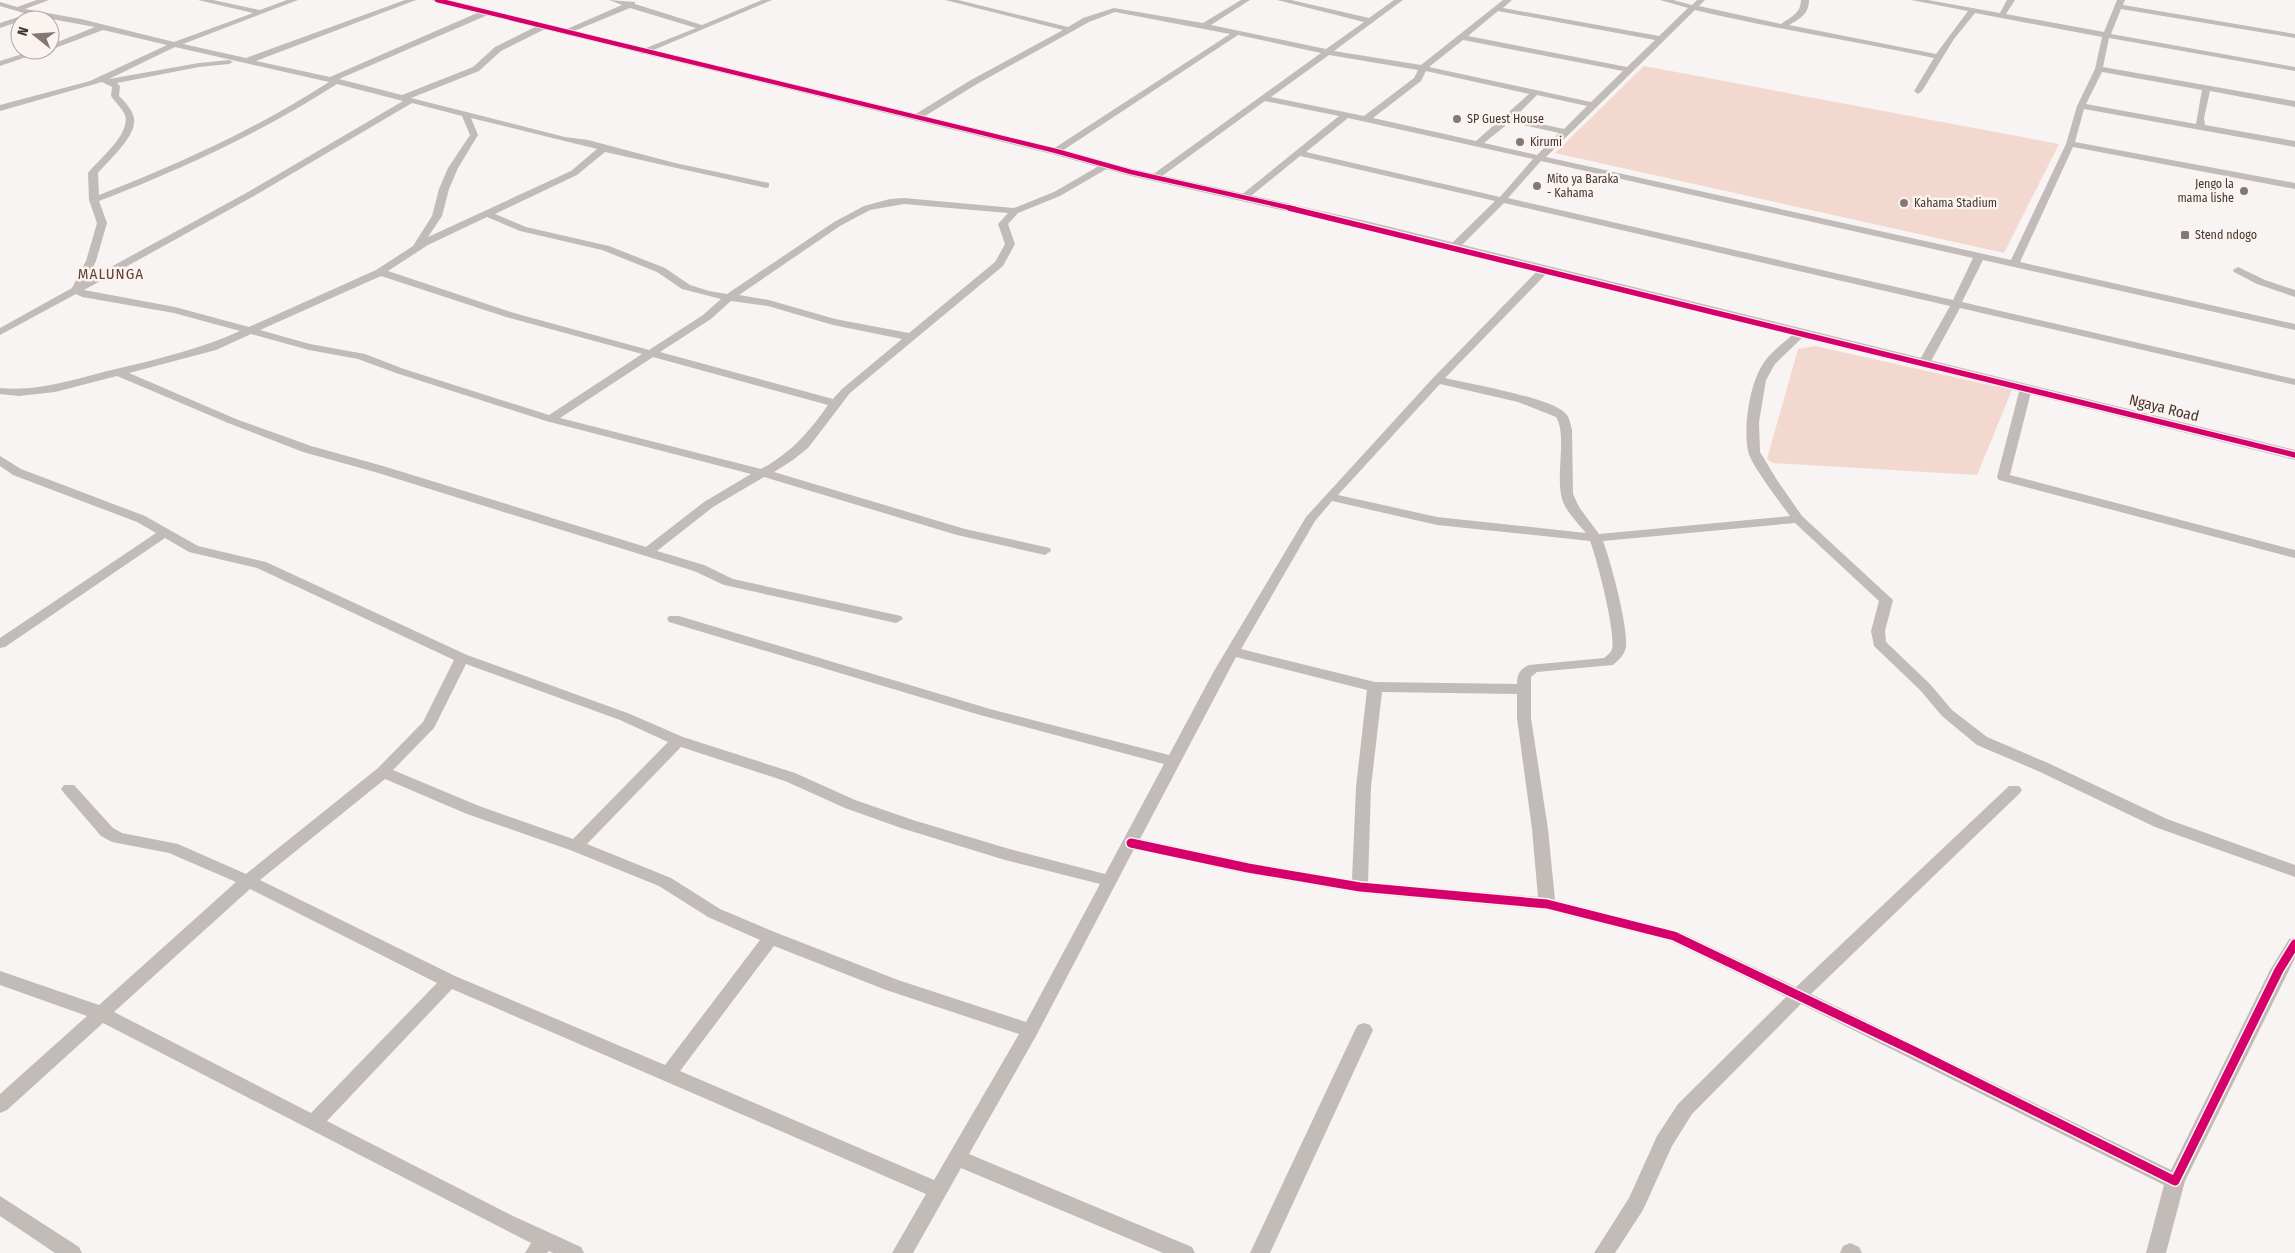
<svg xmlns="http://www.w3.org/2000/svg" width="2295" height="1253" viewBox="0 0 2295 1253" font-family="'Fira Sans Condensed',sans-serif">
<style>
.green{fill:#f2d8ce}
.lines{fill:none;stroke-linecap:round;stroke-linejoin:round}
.minor{fill:#c2bcb9;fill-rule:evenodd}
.tertiary{fill:#c2bcb9;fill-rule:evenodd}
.cycleway-far2-casing{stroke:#fbf3f0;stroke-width:6}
.cycleway-far1-casing{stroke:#fbf3f0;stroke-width:8}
.cycleway-casing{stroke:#fbf3f0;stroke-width:12}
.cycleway-far2{stroke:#d6006c;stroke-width:4.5}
.cycleway-far1{stroke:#d6006c;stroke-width:5.5}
.cycleway{stroke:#d6006c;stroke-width:9}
.poi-dot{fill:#847874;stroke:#fbf3f0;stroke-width:2}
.labels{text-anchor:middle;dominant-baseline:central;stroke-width:5;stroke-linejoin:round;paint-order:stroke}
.far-poi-label{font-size:12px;fill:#453630;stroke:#fbf3f0;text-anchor:start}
.far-quarter-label{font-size:15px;letter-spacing:1px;fill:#614235;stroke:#fbf3f0}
.street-label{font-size:15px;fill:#453630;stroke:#fbf3f0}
</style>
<rect width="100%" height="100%" fill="#f8f4f3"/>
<g class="green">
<polygon points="1644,66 2059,144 2004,253 1555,153"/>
<polygon points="1815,346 2012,390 1977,475 1773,463 1767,459 1798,349"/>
</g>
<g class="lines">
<g class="minor">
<path d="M37,0h12l-24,9 56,10 93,23 79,-29 -55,-13h15l47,10 27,-10h11l-115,44 63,14 159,-58h11l-160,61 74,16 154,-67h6v4l-151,65 63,16 71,-28 22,-20 46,-23h6v4l-46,23 -22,20 -68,27 154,39 23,3 87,23 94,20v4l-3,1 -161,-36 -28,23 -82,39 31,13 83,19 56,22 25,17 19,6 18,3 107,-72 30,-16 26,-7 14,-1 110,10 40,-16 50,-29h6v4l-50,29 -42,17 -10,11 7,20 -12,22 -153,127 -42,55 -15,12 -19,12 191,57 85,19 1,3 -6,4 -88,-20 -193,-58 -51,30 -56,44 47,14 29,14 168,37 2,3 -7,4 -172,-38 -30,-14 -319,-99 -72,-20 -75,-29 -111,-47 -62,16 -36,4 -19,-2v-6c41,4 77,-10 116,-19 42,-10 84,-20 124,-38l-66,-18 -92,-16 -6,-3 -76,41v-7l72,-40 14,-27 11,-38 -8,-23 -1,-27c11,-14 43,-39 37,-58 -3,-7 -10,-13 -14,-19l1,-9 -10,-5 -102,29v-6l90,-24 77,-36 -64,-15 -53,20v-5l45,-18 -60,-11 -35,12v-5l27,-9 -27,-8v-4l17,5zM175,47l154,35c-73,47 -150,82 -230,113l-1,-22c10,-12 39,-37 36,-54 -1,-9 -9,-17 -15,-23l1,-10 -3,-3 82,-16 30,-3 4,-2 -4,-2 -30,3 -90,16zM337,84l66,17 -155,91 -161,88 9,-19 11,-38 -8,-22c83,-32 163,-69 238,-117zM412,103l50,13 8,19 -22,33 -9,21 -7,27 -19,30 -37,24 -127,57 -74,-20 -91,-17 170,-94zM471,118l126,31 -26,22 -143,66 14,-21 7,-27 9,-21 20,-33zM904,204l104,9 -10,11 7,20 -10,18 -86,71 -74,-14 -66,-19 -30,-5 101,-69 30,-16zM487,217l33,14 82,19 55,22 25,17 39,10 -18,16 -54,35 -135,-37 -126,-42 40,-26zM381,276l125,41 136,37 -93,61 -145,-46 -39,-15 -55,-10 -50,-14zM731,301l37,5 65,19 69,14 -60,50 -9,10 -173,-47 51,-33zM251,334l58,16 49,9 38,14 150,48 205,53 -47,28 -58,45 -263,-81 -72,-20 -75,-27 -107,-46 87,-23zM653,357l175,48c-19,27 -37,48 -67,64l-201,-51z"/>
<polygon points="609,0 635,2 635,4 702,25 762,0 772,0 644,54 641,54 641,50 696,28 630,8 567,34 560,32 622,5"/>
<path d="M945,0h13l110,27 15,-9 31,-10 89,15 38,-23h9l-39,25 115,24 38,-27 -87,-22h14l78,18 25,-18h9l-69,51 87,14 82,-65h9l-9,8 156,28 29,-28 -28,-8h13l19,5 5,-5h8l-6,6 82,18c10,-7 20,-11 20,-24h8c0,14 -9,19 -20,25l147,29 32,-43 -57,-11h17l72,13 7,-13h8l-9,14 98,18 13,-32h8l-2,5 172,29v4l-174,-29 -10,25 184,33v4l-186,-33 -6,29 192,34v6l-85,-16 -6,27 1,7 90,16v6l-211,-38 -9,33 220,41v6l-222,-42 -53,115 275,62v6l-312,-70 -21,42 333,77v6l-335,-77 -30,55 -6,3 -6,-3 32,-57 -446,-103 -46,46h-8v-4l45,-44 -195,-45 -54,44h-6v-4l99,-80 -74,-15 -107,78h-6v-4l169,-122 -83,-18 -179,118h-6v-4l177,-115 -115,-22 -26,10 -112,62 -57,35h-6v-4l57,-35 92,-50zM1695,10c79,19 159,31 239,48l-20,33 4,3 4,-3 32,-52 21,-26 127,24 -7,32 -18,37 -11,38 -55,116 -465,-103zM1498,11l157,29 -28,27 -159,-31zM1463,40l160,31 -32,31 -162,-35zM1329,55l89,15 -4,8 -50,38 -93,-19zM1426,71l103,23 -53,47 -103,-23 48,-37zM2102,72l100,18 -6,34 -110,-20zM1537,95l50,11 -23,23 -50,-11zM1348,118l185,41 -33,38 -194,-45zM1510,122l49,11 -22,22 -53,-12zM1541,161l432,97 -20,42 -445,-102z"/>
<polygon points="35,50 47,50 0,66 0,61"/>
<path d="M1544,267l5,3 -1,2 -103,106c25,6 102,19 119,34 6,5 6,11 8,18l1,64 6,13 20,27 191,-18c-10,-14 -39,-51 -42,-65 -5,-25 2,-70 17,-90 8,-11 21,-20 31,-29h8v4l-29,28 -9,16 -7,42 1,30 17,28 25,36 91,84 -8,31 1,11 44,42 22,26 35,27 61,26 119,56 128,46v12l-140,-50 -117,-56 -61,-26 -35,-29 -22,-26 -46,-44 -3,-15 8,-30 -84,-78 -192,18c8,21 25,85 23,106 -1,7 -7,13 -13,18l-76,7 -6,5v41l17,111 7,71 125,32 116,55 213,-201h10l3,4 -3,4 -208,200 360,176 99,-200 19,-31 6,-1v20l-110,223 -19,72h-20l18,-68 -363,-181 -109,110 -20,32 -29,64 -28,43h-21l35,-55 28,-62 21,-32 108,-107 -116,-56 -123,-31 -187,-17 -112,-19 -114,-25 -98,187 -67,118 223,93 3,6h-32l-202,-85 -48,85h-21l34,-59 -474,-205 -125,132 186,95 68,31 3,6h-31l-4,-2 -2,2h-22l6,-10 -428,-220 -96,87 -7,3v-19l87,-78 -87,-31v-14l99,34 137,-123 -67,-29 -57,-11 -11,-6 -37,-43 -3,-4 3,-4h10l39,43 9,5 56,11 68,30 132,-106 45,-46 31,-62 -197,-92 -68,-16 -24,-14 -160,109 -5,1v-10l156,-105 -19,-11 -124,-47 -13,-9v-10l21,13 124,47 53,30 68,16 201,93 163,59 53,23 112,36 60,27 58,20 93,28 99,26 59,-110 -184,-49 -311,-93 -2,-3 2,-3h10l311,93 179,46 45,-84 92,-154 127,-139 107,-110zM1440,384l78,18 38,15c12,20 -2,60 7,85 5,12 15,21 23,31l-149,-16 -99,-22zM1332,501l105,24 153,16c7,18 26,92 22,108 -1,4 -5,6 -8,9l-75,7c-9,4 -12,9 -12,19l-142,-2 -134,-33 74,-128zM1236,657l131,33 -11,97 -4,93 -104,-18 -108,-23zM466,664l154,56 48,22 -95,97 -94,-33 -86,-36 41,-42zM1382,692l135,2v24l15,111 6,68 -170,-15 3,-95zM681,747l104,34 60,27 56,20 104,32 95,24 -74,138 -128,-42 -121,-47 -57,-24 -49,-31 -84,-34zM385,779l82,35 103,36 89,36 49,31 52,23 -95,125 -210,-89 -195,-96zM250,889l187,94 -126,130 -197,-101zM774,946l112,44 133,44 -85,146 -254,-109z"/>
<polygon points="2238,267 2265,280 2295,290 2295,297 2257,284 2234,272 2233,270"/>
<polygon points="2026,385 2032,388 2010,475 2295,550 2295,558 1999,480 1997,477 2020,388"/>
<polygon points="1364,1023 1370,1025 1373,1030 1270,1253 1250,1253 1355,1030 1358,1025"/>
<polygon points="0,1196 79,1247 82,1253 55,1253 0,1216"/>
<polygon points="1850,1243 1859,1247 1862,1253 1840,1253 1843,1246"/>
</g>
<polygon class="tertiary" points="432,0 449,0 1056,148 1133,169 1366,221 2295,450 2295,460 1365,229 1131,176 1052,154 437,3"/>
<g class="cycleway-far2-casing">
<polyline id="cycleway-far2" points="437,0 1056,151 1131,172 1295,209"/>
</g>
<g class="cycleway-far1-casing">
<polyline id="cycleway-far1" points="1289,208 2295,455"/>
</g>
<g class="cycleway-casing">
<polyline id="cycleway" points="1131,843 1248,868 1360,887 1547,904 1674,936 1914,1051 2175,1181 2279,970 2295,944"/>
</g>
<use href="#cycleway-far2" class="cycleway-far2"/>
<use href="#cycleway-far1" class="cycleway-far1"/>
<use href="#cycleway" class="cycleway"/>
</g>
<g class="poi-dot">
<circle cx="1457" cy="119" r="5"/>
<circle cx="1520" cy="142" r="5"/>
<circle cx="1537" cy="186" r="5"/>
<circle cx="2244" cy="191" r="5"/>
<circle cx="1904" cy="203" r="5"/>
<rect x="2180" y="230" width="10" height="10" rx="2.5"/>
</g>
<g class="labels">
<g class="far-poi-label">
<text x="1467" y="119">SP Guest House</text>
<text x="1530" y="142">Kirumi</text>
<text x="1547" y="179">Mito ya Baraka<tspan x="1547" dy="14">- Kahama</tspan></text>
<text x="2234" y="184" text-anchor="end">Jengo la<tspan x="2234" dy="14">mama lishe</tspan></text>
<text x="1914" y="203">Kahama Stadium</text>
<text x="2195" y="235">Stend ndogo</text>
</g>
<g class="far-quarter-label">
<text x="111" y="274">MALUNGA</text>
</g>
<g class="street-label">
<text transform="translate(2164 408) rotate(14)">Ngaya Road</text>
</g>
</g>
<g transform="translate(35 35) rotate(287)"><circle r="24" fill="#fbf3f0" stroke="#b2a7a3"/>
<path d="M0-4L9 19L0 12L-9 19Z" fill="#847874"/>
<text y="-8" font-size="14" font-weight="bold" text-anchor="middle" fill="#453630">N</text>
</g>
</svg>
